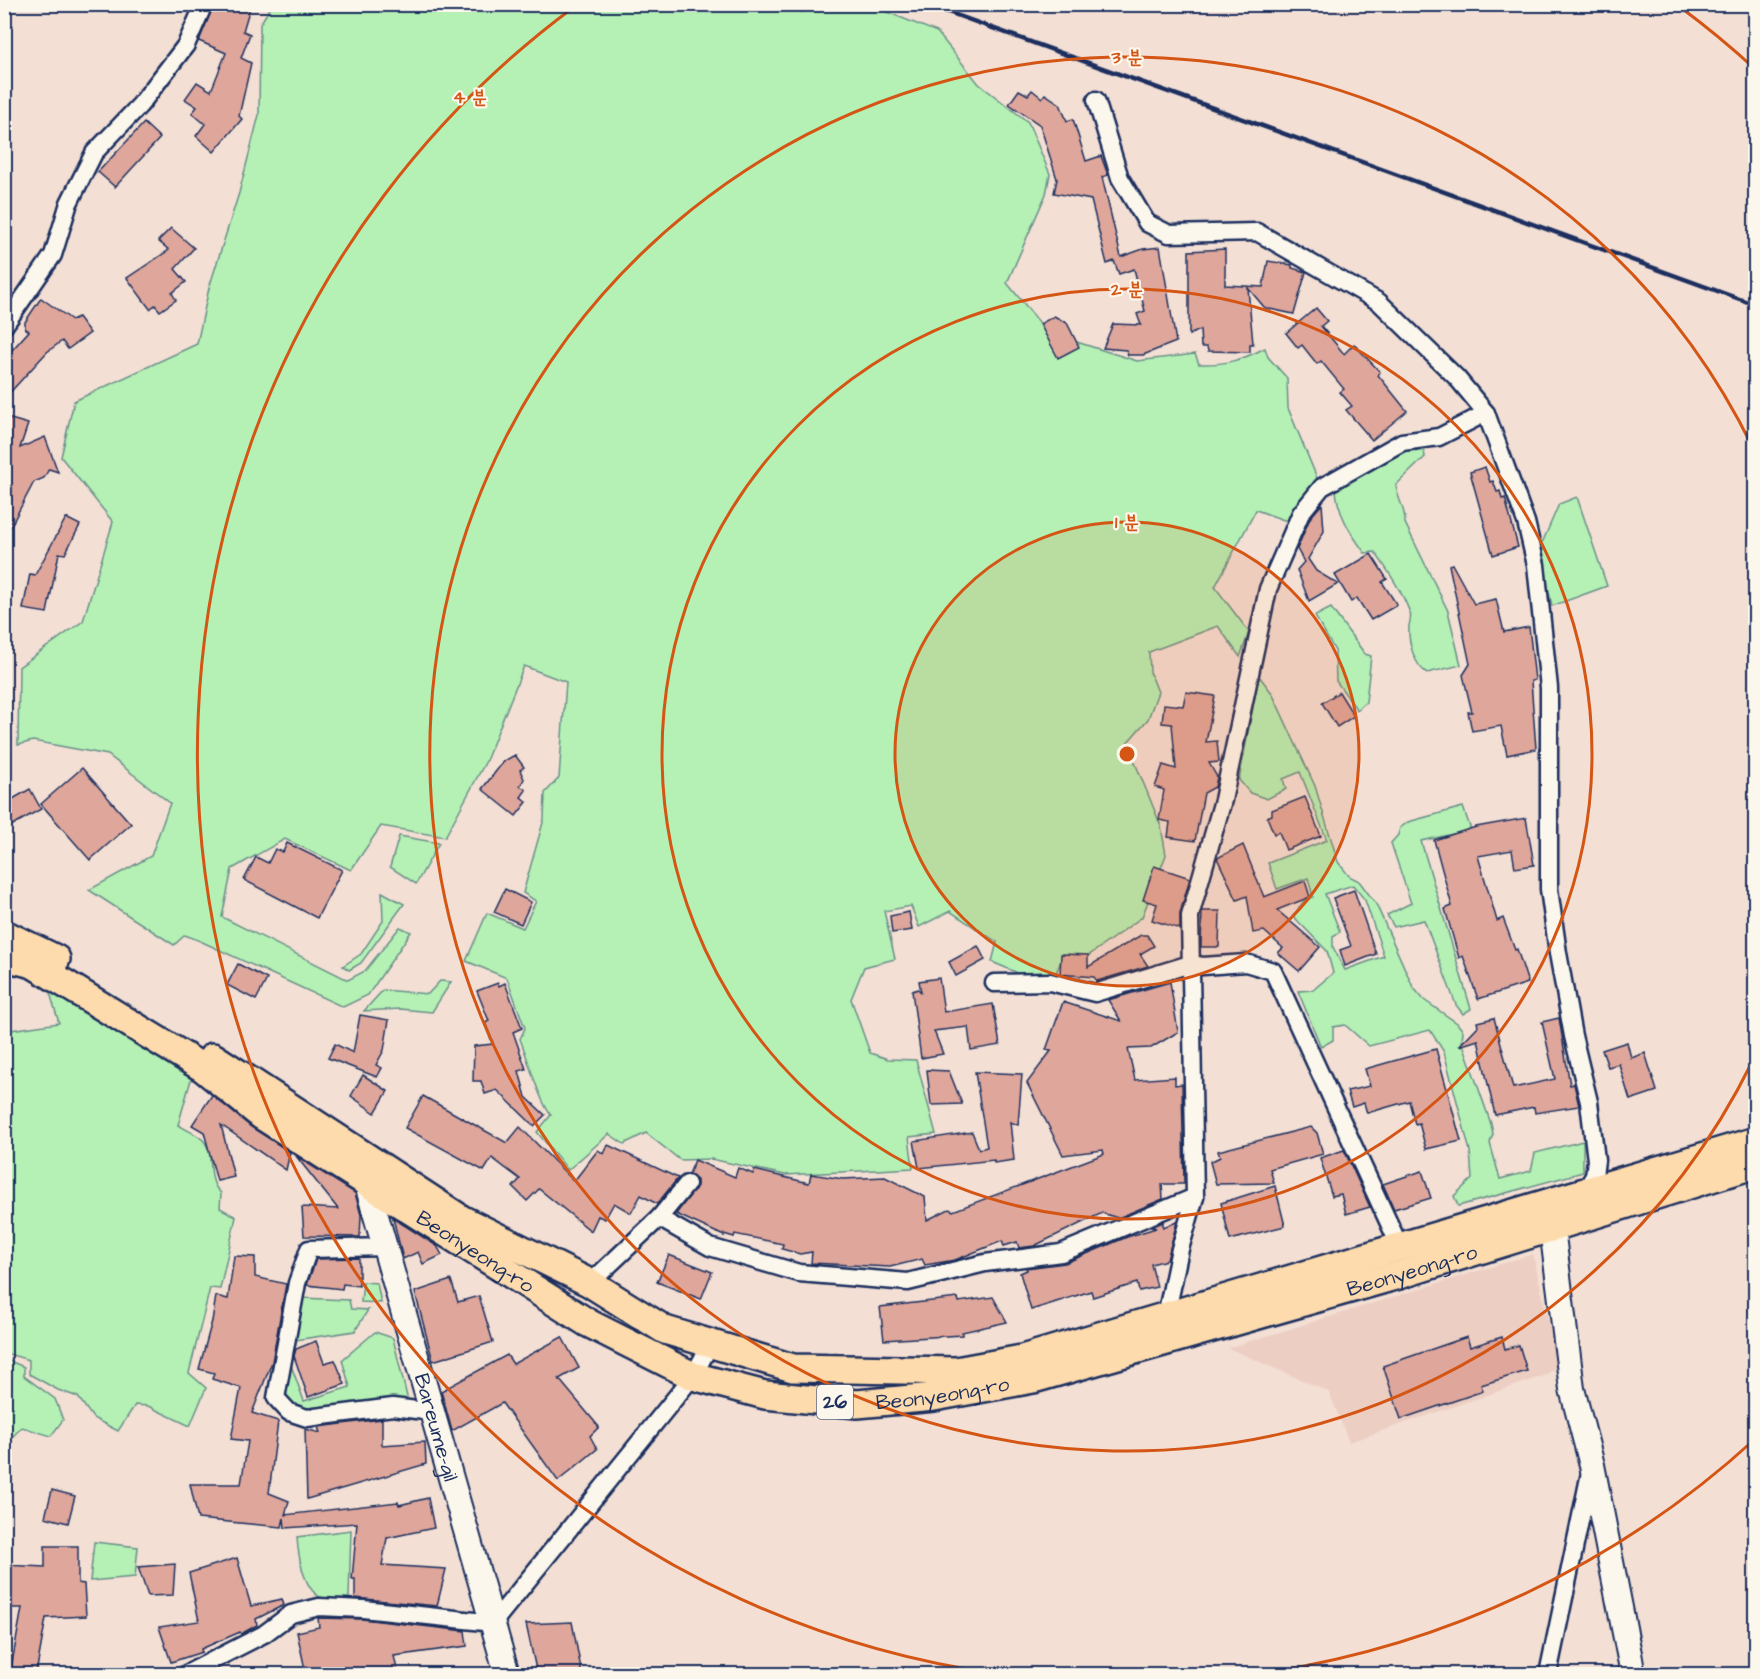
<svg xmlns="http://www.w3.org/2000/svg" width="1760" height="1679" viewBox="0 0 1760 1679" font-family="'Architects Daughter','Poor Story',sans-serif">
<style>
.built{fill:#edcec3}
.green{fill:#b5f0b4;stroke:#689089;stroke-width:1.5;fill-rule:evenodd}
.building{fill:#dfa69b;stroke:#1b2f5e;stroke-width:1.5}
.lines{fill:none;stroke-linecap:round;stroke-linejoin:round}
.street-casing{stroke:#1b2f5e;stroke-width:21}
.secondary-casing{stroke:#1b2f5e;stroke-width:28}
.primary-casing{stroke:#1b2f5e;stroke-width:32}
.street{stroke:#fbf7ec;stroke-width:16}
.secondary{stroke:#fbf7ec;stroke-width:24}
.primary{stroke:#fedbac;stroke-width:27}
.rail{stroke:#1b2f5e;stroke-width:4.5}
.ring{fill:none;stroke:#d45514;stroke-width:3}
.labels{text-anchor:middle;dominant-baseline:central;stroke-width:4.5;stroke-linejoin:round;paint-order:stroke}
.shield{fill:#fbf7ec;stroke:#5e6b89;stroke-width:1.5}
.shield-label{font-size:20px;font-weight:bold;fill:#1b2f5e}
.street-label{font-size:21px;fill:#1b2f5e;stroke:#fbf7ec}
.centre{fill:#d45514;stroke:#fbf7ec;stroke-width:3}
.ring-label{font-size:18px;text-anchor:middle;font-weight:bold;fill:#d45514;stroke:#fbf7ec;stroke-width:4.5;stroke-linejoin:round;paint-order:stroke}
</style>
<rect width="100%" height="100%" fill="#f3dfd4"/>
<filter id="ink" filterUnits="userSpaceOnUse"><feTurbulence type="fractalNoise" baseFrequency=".0167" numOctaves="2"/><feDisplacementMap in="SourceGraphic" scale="12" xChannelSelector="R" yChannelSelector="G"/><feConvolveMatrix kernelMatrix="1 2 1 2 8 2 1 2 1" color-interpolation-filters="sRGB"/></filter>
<g filter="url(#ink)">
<polygon class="built" points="1533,1254 1558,1365 1546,1375 1349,1442 1329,1392 1228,1348"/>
<g class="green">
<path d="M779,4l22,8 6,-7 60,-1 70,28 42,52 49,38 22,52 -4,20 -39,89 41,50 89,28 58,-7 4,10c26,1 43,-4 66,-16l3,9 19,21 1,30 29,70 -30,43 -31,-11 -41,77 34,45 -9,25 -22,-31 -69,26 1,20 8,20 -10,27 -21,24 34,83 5,29 -24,62 -61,44h-20l-5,12h-38l-26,-11 5,-20 -47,-31 -31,16 -8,-21 -27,5 11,48 -31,8 -13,32 19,54 18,6 28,1 20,74 -27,3 4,31 -128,7 -74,-16 -31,1 -34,-27 -22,11 -15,-10 -41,36 -31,-38 14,-17c-12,-14 -23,-57 -31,-76l5,-11 -18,-50 -41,-17 21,-48 36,15 13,-27 -13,-8 21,-74 1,-26 14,-15 7,-96 -42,-16 -38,95 -41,76 -64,-11 -30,44 -66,-31 -53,30 -10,48 126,63 17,-9 35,-44 11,5 -43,63 -25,12 -145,-67 -13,-5 -11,10 -85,-55 62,-34 19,-53 -62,-48 -75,-14 -15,4 1,-78 64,-46 30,-99 -52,-65 13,-56 123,-57 12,-56 30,-95 20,-78 1,-91 12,-19z"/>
<path d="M1407,450l17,1 1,6 -29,28c1,14 10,24 9,38l43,88 13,54 -34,8c-13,-8 -19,-31 -18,-46 0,-5 3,-8 1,-14 -8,-22 -22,-42 -35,-61l-10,1c-14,-19 -28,-40 -29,-64z"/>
<polygon points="1577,497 1607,586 1552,606 1538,544 1543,541 1559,504"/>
<polygon points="1331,608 1365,654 1371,656 1366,702 1357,710 1336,681 1335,651 1315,616"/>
<path d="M1259,676l13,17 43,93 23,76 11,14 10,5 17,23 37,83 11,13 33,23 6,8 -1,10 29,83 2,10 -3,9 10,36 31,-8 4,-18 48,-12v31l-125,34 -4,-10 18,-17 -2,-28 -26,-99 -14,-22 -61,16 -24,-21 -12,2v13l-12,7 -23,-56 15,-1 20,-17 -6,-22 -34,-35 10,-14 10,-5 -5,-19 -31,11 -9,-26 59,-23 -27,-68 -17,7 3,10 -19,10 -17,-6 -11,-13zM1353,885l12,15 19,56 -39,14 -12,-23v-11l7,-4 -15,-38z"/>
<polygon points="1463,807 1471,830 1421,841 1471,1009 1463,1014 1456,1005 1424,920 1394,927 1387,915 1411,903 1391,843 1398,835 1400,828 1408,822"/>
<polygon points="399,836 439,843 416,884 390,867"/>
<polygon points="382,892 404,904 361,963 349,970 343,966 361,954 383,921"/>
<polygon points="440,981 451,982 432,1012 400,1009 364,1011 383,990 428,994"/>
<path d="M48,986l144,90 -14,49c7,4 19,9 25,15 13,14 2,40 18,53l-1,15 16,9 -16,72 -10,-1 -21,85 17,15 -16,38 -42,-20 -13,-1 -17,26 -25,-13 -15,-21 -20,-7 -29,-16v-14l-24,-7 -1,-322 55,-8z"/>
<polygon points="363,1282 377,1283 381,1303 361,1302"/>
<polygon points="300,1298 349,1300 351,1309 368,1310 355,1331 288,1341"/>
<polygon points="375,1332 393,1338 408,1401 360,1402 303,1411 286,1402 288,1357 304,1401 350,1387 342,1360"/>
<polygon points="5,1359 24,1367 24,1376 55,1399 63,1420 51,1436 22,1427 5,1444"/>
<path d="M351,1530l-2,68c-8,0 -21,2 -29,-1 -17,-9 -22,-43 -23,-60z"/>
<polygon points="94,1542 138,1547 135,1577 90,1581"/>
</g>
<g class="building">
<polygon points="214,4 251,4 243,31 250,34 241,58 251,63 239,116 242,119 214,152 196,136 205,124 192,113 197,107 185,99 197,82 211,91 226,53 199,41"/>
<polygon points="1019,90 1028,95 1032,90 1042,98 1045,94 1060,104 1067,121 1073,119 1086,161 1101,156 1108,175 1102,177 1121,257 1143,249 1160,247 1176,342 1143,355 1128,355 1126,350 1103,348 1113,324 1141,325 1137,314 1145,311 1134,269 1119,274 1114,261 1107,264 1091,200 1054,193 1057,179 1040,125 1009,104"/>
<polygon points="144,123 160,138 115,187 98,172"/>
<polygon points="171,228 194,248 175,269 186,282 172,293 176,300 160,311 155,305 150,309 127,278 169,250 158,241"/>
<polygon points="1225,249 1225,285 1263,287 1268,261 1292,265 1292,268 1306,272 1294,314 1265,308 1248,288 1253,344 1250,344 1250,352 1208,351 1207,347 1201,347 1200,330 1189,335 1189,251"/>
<polygon points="41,298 72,320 78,317 90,333 68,349 62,341 47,352 4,399 4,365 12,350 29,331 25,328 25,322"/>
<polygon points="1316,308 1327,321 1321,326 1344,354 1354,344 1380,372 1378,375 1407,411 1372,440 1346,410 1352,406 1340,392 1344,389 1321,361 1317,364 1302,345 1298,348 1286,333"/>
<polygon points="1054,316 1067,323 1079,347 1058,358 1040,324"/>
<polygon points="4,417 28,424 20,448 45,437 58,472 49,469 44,478 34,482 4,539"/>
<polygon points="1485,467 1490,482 1493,481 1497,492 1500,491 1502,499 1505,498 1518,547 1493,555 1470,472"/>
<polygon points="1322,504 1324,531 1308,559 1316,571 1338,584 1309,601 1297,570 1304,562 1297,549 1310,518"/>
<polygon points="66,518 80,525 65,554 59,553 47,613 23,609 30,574 35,575"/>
<polygon points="1371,554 1387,579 1382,582 1397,605 1371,620 1357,598 1351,602 1335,575"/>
<polygon points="1452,564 1474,604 1496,599 1504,632 1529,627 1535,680 1531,681 1536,749 1507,755 1501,726 1472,731 1468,712 1472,712 1463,675 1470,664 1449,565"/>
<polygon points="1186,692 1215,696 1206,742 1217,741 1219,762 1209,763 1217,777 1215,787 1204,793 1195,841 1168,837 1170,822 1159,820 1164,790 1155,787 1163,765 1176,769 1172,724 1162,723 1164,704 1183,706"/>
<polygon points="1339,692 1354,716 1337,727 1322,703"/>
<polygon points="515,755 524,767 520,770 524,779 520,786 526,790 521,797 527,802 516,816 482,789 504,761"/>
<polygon points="82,768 131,824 90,860 41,804"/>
<polygon points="30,789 41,809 4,830 4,804"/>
<polygon points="1305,797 1321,836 1286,850 1279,832 1274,834 1267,817 1272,815 1272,810"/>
<polygon points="1526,818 1534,865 1515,868 1512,850 1478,856 1497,921 1503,918 1515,950 1517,949 1528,983 1478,999 1463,956 1459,958 1445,909 1452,906 1434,840 1476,827"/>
<polygon points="287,843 342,870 317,918 244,880 256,857 268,863 275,849 283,852"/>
<polygon points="1243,845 1264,897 1305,881 1310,897 1277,910 1320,947 1299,971 1278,953 1283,948 1264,931 1253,933 1247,896 1237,900 1217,858"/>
<polygon points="1154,866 1190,878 1180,913 1180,929 1152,920 1157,904 1143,900"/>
<polygon points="505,889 531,902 521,924 494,912"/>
<polygon points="1354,890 1376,954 1345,966 1340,950 1351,946 1333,898"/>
<polygon points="1202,911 1220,911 1219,947 1201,947"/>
<polygon points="909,912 912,930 892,933 890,916"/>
<polygon points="1141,935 1147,935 1154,946 1140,954 1148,966 1097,981 1094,977 1060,974 1061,954 1088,955 1088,967"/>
<polygon points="978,946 985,960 956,976 949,962"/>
<polygon points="238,964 267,979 256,1000 227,985"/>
<polygon points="939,978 944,1012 993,1004 1000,1045 971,1050 968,1027 934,1031 943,1054 921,1058 912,991 918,989 921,992 919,981"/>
<polygon points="1170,982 1178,1032 1151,1048 1128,1049 1135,1080 1175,1077 1175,1085 1182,1084 1184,1184 1162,1184 1163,1199 1118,1218 1102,1213 1034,1246 1019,1248 1017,1242 1004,1246 1002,1241 955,1260 925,1265 922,1259 890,1267 811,1263 812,1252 800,1254 782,1249 783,1244 735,1234 734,1237 724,1234 724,1236 676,1214 697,1186 697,1180 689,1174 695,1160 735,1177 738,1168 753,1174 754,1170 809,1183 811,1174 843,1179 885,1177 925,1197 927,1220 949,1209 953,1211 1104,1154 1103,1150 1063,1155 1027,1083 1051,1051 1046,1050 1063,1002 1121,1021 1108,1000"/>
<polygon points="498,983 499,986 505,983 522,1028 513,1032 526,1069 519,1071 526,1097 545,1115 534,1126 497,1090 485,1094 481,1081 473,1081 474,1046 493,1044 485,1023 489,1021 477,991"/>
<polygon points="360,1015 389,1020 384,1050 376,1065 382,1068 377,1077 328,1058 335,1044 353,1053"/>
<polygon points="1494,1018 1513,1088 1555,1079 1542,1022 1559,1018 1570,1085 1574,1084 1579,1106 1535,1113 1534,1107 1495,1115 1478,1040 1459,1046 1478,1026 1477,1022"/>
<polygon points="1627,1042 1631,1058 1645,1053 1657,1091 1630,1100 1619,1064 1608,1067 1602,1050"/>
<polygon points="1436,1049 1461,1141 1426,1149 1419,1123 1415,1124 1409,1101 1367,1113 1364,1103 1352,1107 1347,1091 1370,1086 1365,1069"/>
<polygon points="927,1070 949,1071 962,1104 931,1105"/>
<polygon points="975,1072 1022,1074 1018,1125 1010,1122 1014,1160 994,1163 994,1160 919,1168 914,1141 972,1132 979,1149 987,1147"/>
<polygon points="363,1075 388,1091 375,1113 351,1096"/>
<polygon points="212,1095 251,1127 290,1152 286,1170 221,1125 234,1177 217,1181 204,1132 192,1125"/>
<polygon points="423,1096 507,1143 520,1127 574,1181 598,1150 604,1154 608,1145 678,1178 657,1204 641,1195 631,1213 614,1203 605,1219 598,1216 591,1231 539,1189 527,1201 513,1187 520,1179 492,1158 484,1171 405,1128"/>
<polygon points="1311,1127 1317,1133 1323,1154 1270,1169 1274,1183 1216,1184 1210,1162 1220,1157 1218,1151"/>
<polygon points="1344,1150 1370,1207 1346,1214 1341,1194 1332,1196 1320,1158"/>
<polygon points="296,1156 355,1193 361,1215 360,1237 304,1236 302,1207 338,1209"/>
<polygon points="1422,1171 1431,1198 1394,1209 1383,1184"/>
<polygon points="1275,1186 1285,1226 1230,1240 1221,1203"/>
<polygon points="393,1218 437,1246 442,1255 423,1264 418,1252 403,1259"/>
<polygon points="1163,1222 1163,1227 1177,1222 1167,1260 1151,1264 1157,1287 1139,1291 1137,1283 1093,1297 1091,1291 1031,1310 1020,1273 1027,1270 1026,1268 1065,1263 1127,1237 1156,1228 1151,1227"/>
<polygon points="669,1255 712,1272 701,1299 657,1282"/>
<polygon points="234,1256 255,1257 255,1277 286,1284 272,1362 252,1413 278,1421 269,1493 289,1501 285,1515 398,1502 399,1505 428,1498 434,1528 387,1538 382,1565 446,1569 437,1606 355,1598 355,1579 352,1579 357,1523 285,1528 284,1518 282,1527 198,1519 190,1484 241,1484 248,1441 231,1439 241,1388 212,1379 214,1373 199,1369 212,1321 216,1296 228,1299"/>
<polygon points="359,1258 359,1286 343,1284 342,1289 307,1285 316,1259"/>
<polygon points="451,1280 458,1302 479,1296 493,1342 433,1361 415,1292"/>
<polygon points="993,1297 1007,1322 962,1332 962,1335 884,1340 880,1307 958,1298 959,1302"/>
<polygon points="562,1337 579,1368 559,1379 599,1427 590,1436 597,1449 558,1481 502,1403 452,1431 441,1391 507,1355 513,1364"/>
<polygon points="1467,1337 1470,1347 1502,1337 1505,1349 1519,1345 1527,1371 1481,1385 1483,1391 1401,1419 1383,1366"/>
<polygon points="316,1341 324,1363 335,1360 345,1384 308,1397 294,1356 296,1349"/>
<polygon points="382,1419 382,1445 425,1442 426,1464 307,1499 305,1429 320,1433 318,1427"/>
<polygon points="52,1490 75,1496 68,1523 45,1517"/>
<polygon points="45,1546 78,1546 78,1583 84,1584 86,1616 46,1618 36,1674 10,1674 22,1608 4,1608 4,1565 45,1567"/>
<polygon points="237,1558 251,1606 282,1599 284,1605 256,1619 257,1625 241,1634 240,1632 201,1649 202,1652 171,1662 159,1627 199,1621 189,1573"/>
<polygon points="175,1564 173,1595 148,1596 138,1567"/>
<polygon points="318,1618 362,1619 465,1631 467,1646 394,1656 398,1674 306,1674 297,1632 319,1627"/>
<polygon points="572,1622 582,1674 537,1674 526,1624"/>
</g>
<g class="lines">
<g class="street-casing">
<g id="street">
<polyline points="1096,100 1120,178 1147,223 1169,234 1257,232 1379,302 1457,378 1486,413 1526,522 1536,565 1549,688 1549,889 1558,953 1573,1036 1589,1102 1596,1160 1594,1176 1583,1194"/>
<polyline points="4,326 53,255 69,203 94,153 140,105 186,45 204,4"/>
<polyline points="994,983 1050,982 1095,993 1190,964 1203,966 1246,963 1273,971 1399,1245"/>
<polyline points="659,1218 710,1247 799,1273 908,1282 985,1263 1061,1253 1195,1197"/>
<polyline points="385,1247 309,1249 297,1283 276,1398 289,1412 307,1418 393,1407 432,1412"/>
<polyline points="590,1283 659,1218 687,1184"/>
<polyline points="1166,1316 1180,1249 1195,1197 1190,916 1223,800 1268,589 1301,513 1322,487 1402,442 1439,437 1486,413"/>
<polyline points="186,1674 264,1634 291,1614 319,1607 363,1609 493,1623 693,1376 710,1345"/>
<polyline points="1548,1674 1590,1473"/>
</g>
</g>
<g class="secondary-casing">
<g id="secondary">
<path id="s1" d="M366,1181l141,493"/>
<polyline points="1552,1228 1572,1389 1592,1465 1633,1674"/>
</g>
</g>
<g class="primary-casing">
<g id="primary">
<polyline points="4,934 56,959"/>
<path id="s2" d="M4,957l29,7 170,104 58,47 327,208 105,53 72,19 92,9 77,-7 99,-18 369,-105 354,-110"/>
<polyline points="213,1057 461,1219 590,1283 665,1330 793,1368 956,1371 1022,1359 1756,1141"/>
</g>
</g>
<use href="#street" class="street"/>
<use href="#secondary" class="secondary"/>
<use href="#primary" class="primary"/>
<polyline class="rail" points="926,4 1756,305"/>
</g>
</g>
<circle cx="1127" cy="754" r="232" fill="#d45514" fill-opacity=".12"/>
<g class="ring">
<circle cx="1127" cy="754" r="232"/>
<circle cx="1127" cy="754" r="465"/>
<path d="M1753 1060A697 697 0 1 1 1753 448"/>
<path d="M1755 1439A929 929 0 0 1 1256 1674M998 1674A929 929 0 0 1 574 7M1680 7A929 929 0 0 1 1755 69"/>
</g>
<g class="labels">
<rect class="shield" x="817" y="1385" width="36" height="34" rx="4.5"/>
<g class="shield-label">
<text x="835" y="1402">26</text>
</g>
<g class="street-label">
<text stroke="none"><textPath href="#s2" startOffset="558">Beonyeong-ro</textPath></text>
<text stroke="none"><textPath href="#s2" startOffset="1548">Beonyeong-ro</textPath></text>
<text stroke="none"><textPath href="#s2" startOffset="1062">Beonyeong-ro</textPath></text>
<text stroke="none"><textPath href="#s1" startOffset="256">Bareume-gil</textPath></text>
</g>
</g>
<circle cx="1127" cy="754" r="9" class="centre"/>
<g class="ring-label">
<text x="1127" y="63">3 분</text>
<text x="470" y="103">4 분</text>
<text x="1127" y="295">2 분</text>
<text x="1127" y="528">1 분</text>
</g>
<rect width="1760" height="1679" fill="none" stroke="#fbf7ec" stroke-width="24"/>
<rect x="12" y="12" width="1736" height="1655" fill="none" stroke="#1b2f5e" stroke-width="2" filter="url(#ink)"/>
</svg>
